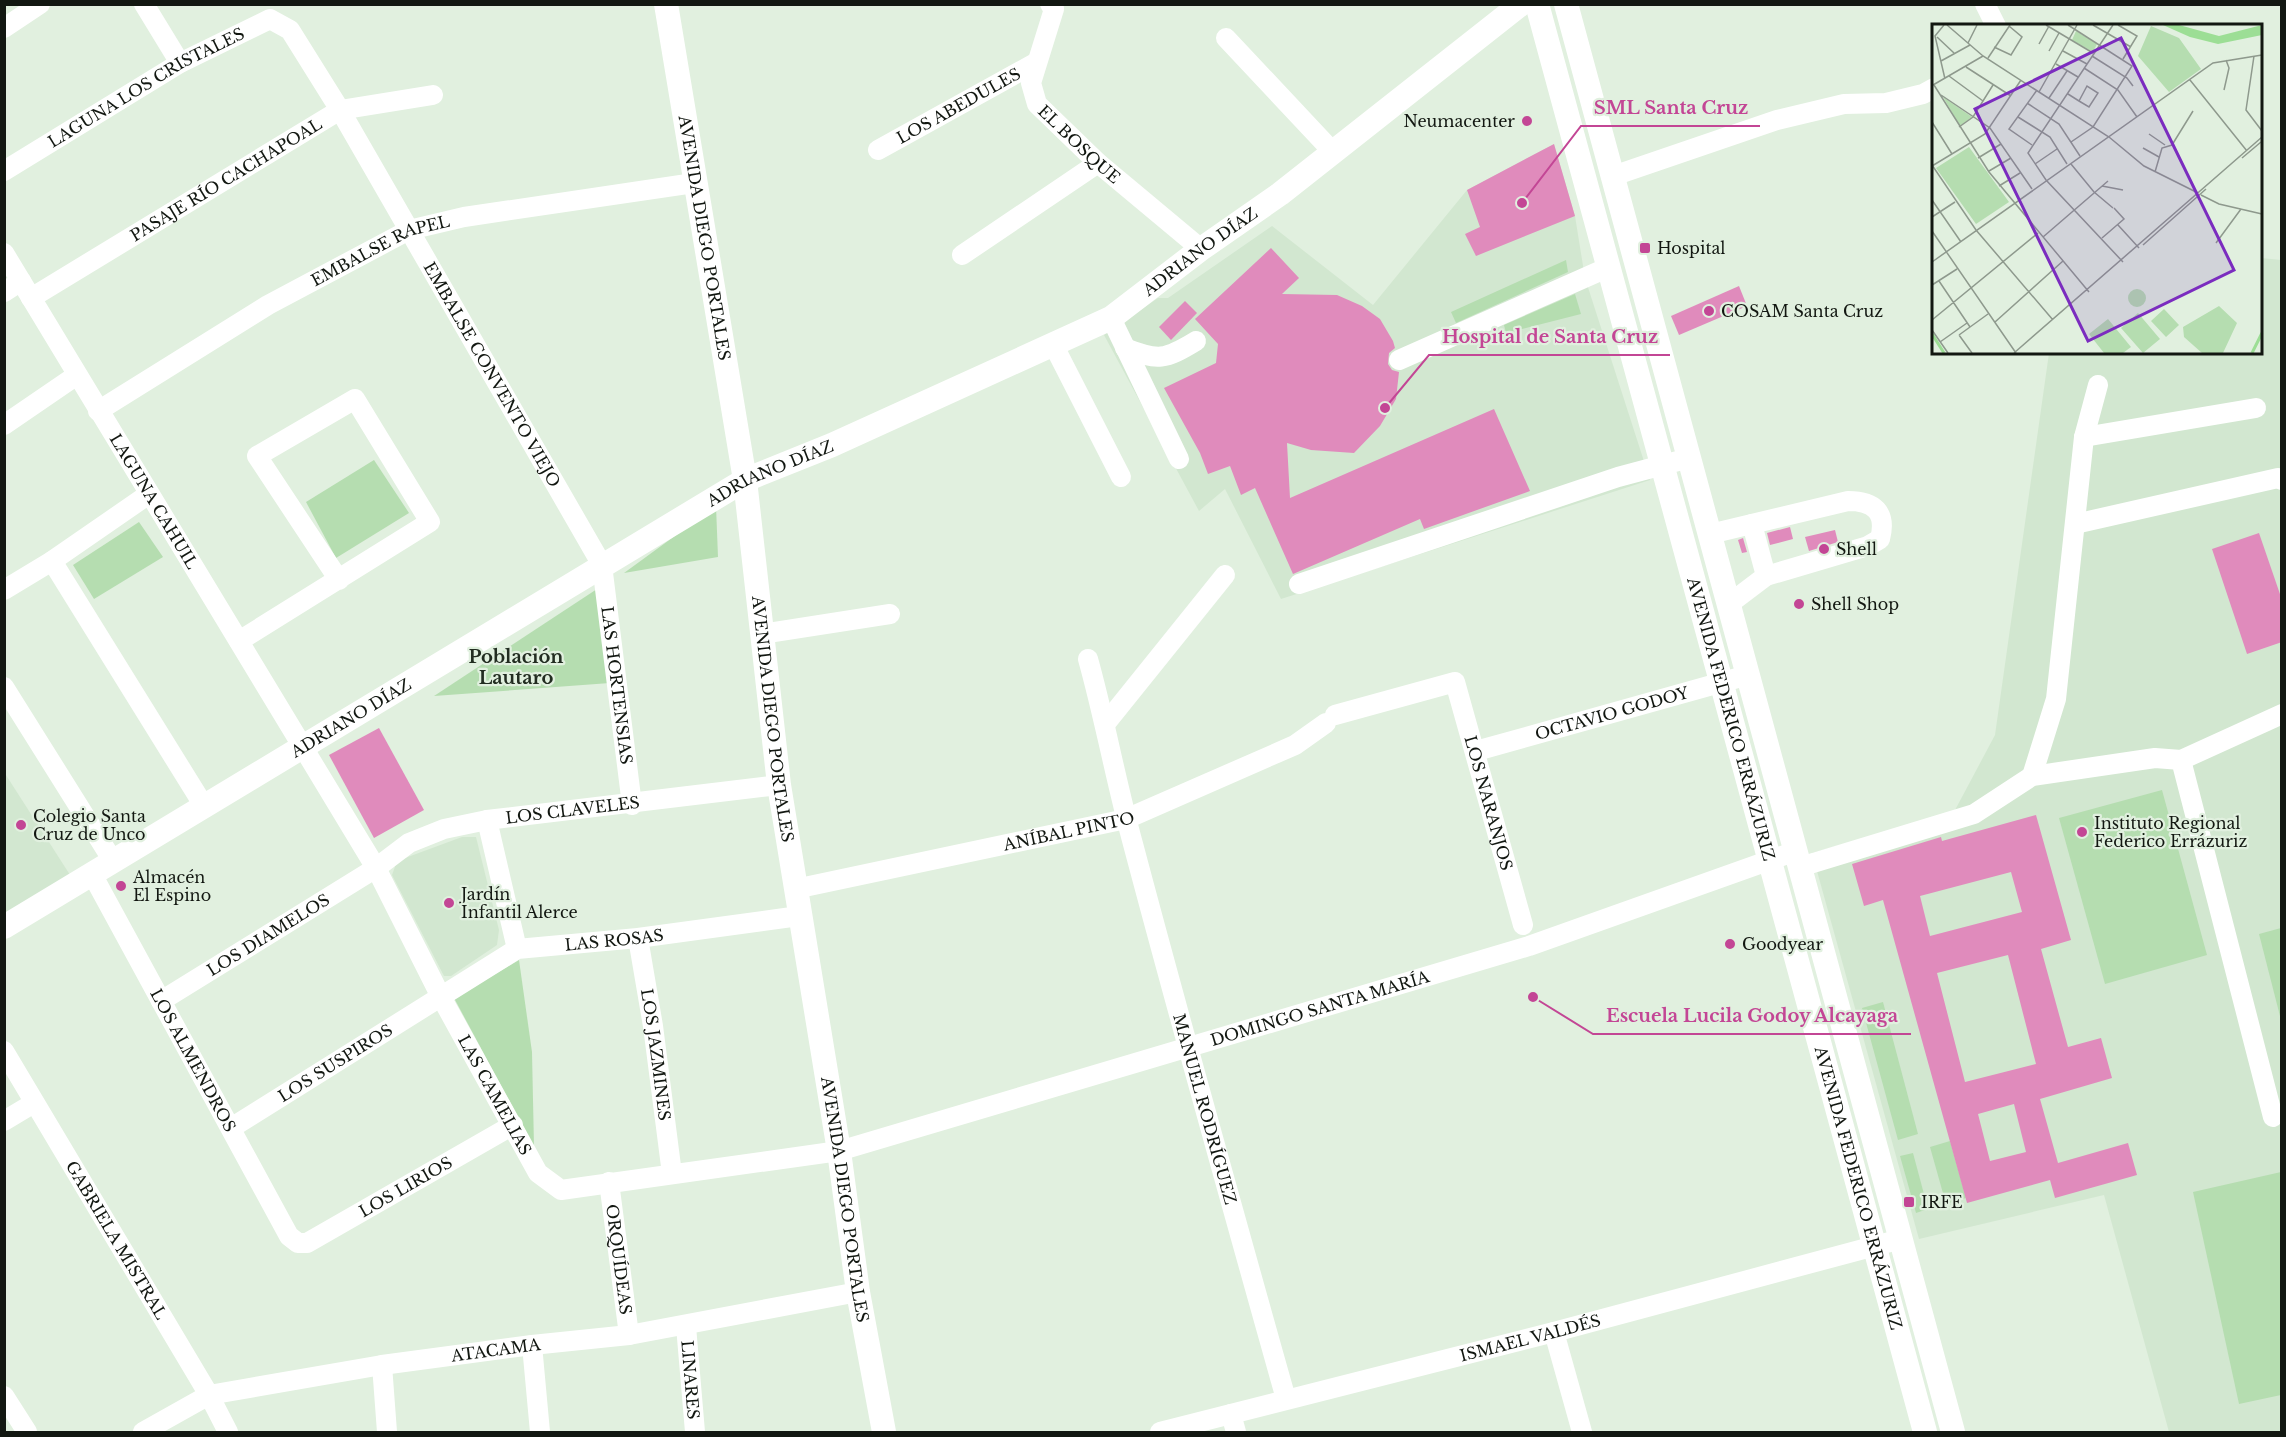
<svg xmlns="http://www.w3.org/2000/svg" width="2286" height="1437" viewBox="0 0 2286 1437" font-family="'Libre Baskerville',serif">
<style>
.built{fill:#d2e7d0}
.green{fill:#b5ddb0}
.building{fill:#e08bbc;fill-rule:evenodd}
.lines{fill:none;stroke-linecap:round;stroke-linejoin:round}
.minor{stroke:#fff;stroke-width:20}
.major{stroke:#fff;stroke-width:24}
.poi-dot{fill:#c34695;stroke:#e1f0df;stroke-width:2}
.labels{text-anchor:middle;dominant-baseline:central;stroke-width:4.5;stroke-linejoin:round;paint-order:stroke}
.street-label{font-size:16px;fill:#121711;stroke:#e1f0df}
.poi-label{font-size:16px;fill:#121711;stroke:#e1f0df;text-anchor:start}
.neighbourhood-label{font-size:18px;font-weight:bold;fill:#222d21;stroke:#e1f0df}
.inset-river{fill:none;stroke:#9cde95;stroke-width:3}
.inset-road{fill:none;stroke:#8e998d;stroke-width:1.5}
.view{fill:#7b2cbf;fill-opacity:0.15;stroke:#7b2cbf;stroke-width:3}
.inset-edge{fill:none;stroke:#121711;stroke-width:3}
.leader{fill:none;stroke:#c34695;stroke-width:2}
.callout-dot{fill:#c34695;stroke:#e1f0df;stroke-width:2}
.callout-label{font-size:18px;text-anchor:middle;font-weight:bold;fill:#c34695;stroke:#e1f0df;stroke-width:4.5;stroke-linejoin:round;paint-order:stroke}
</style>
<rect width="100%" height="100%" fill="#e1f0df"/>
<g class="built">
<polygon points="1554,144 1575,216 1585,278 1650,480 1281,599 1225,489 1199,511 1104,335 1158,298 1168,298 1272,226 1373,305 1467,190"/>
<polygon points="2261,258 2281,260 2281,1432 2169,1432 2104,1195 1919,1239 1812,853 1954,812 1995,735 2049,353 2260,352"/>
<polygon points="4,772 72,878 4,920"/>
<polygon points="462,837 476,837 499,930 497,945 451,976 444,976 392,875 397,861"/>
</g>
<g class="green">
<polygon points="1566,260 1568,272 1456,323 1451,312"/>
<polygon points="1575,294 1581,314 1506,333 1504,325"/>
<polygon points="374,460 409,513 336,558 306,502"/>
<polygon points="716,506 718,557 624,573"/>
<polygon points="139,522 163,557 94,599 73,565"/>
<polygon points="597,589 610,683 434,696"/>
<polygon points="2162,790 2207,955 2105,984 2059,818"/>
<polygon points="2281,928 2282,928 2281,1020 2259,934"/>
<polygon points="519,960 532,1052 534,1147 454,998"/>
<polygon points="1883,1002 1918,1134 1898,1140 1862,1008"/>
<polygon points="1950,1141 1966,1198 1946,1204 1930,1147"/>
<polygon points="1913,1153 1928,1209 1916,1213 1900,1156"/>
<polygon points="2281,1172 2281,1395 2239,1404 2193,1192"/>
</g>
<g class="building">
<polygon points="1554,144 1575,216 1476,256 1465,234 1480,227 1467,190"/>
<polygon points="1271,248 1299,278 1282,294 1337,295 1362,306 1380,319 1393,341 1395,348 1389,353 1388,364 1392,370 1399,372 1396,399 1380,426 1354,453 1311,450 1287,443 1290,498 1494,409 1530,491 1424,529 1420,519 1293,574 1255,488 1241,495 1230,466 1208,474 1200,453 1164,388 1216,363 1218,344 1195,319"/>
<polygon points="1739,286 1747,306 1679,335 1671,316"/>
<polygon points="1185,301 1197,313 1171,340 1159,327"/>
<polygon points="1790,527 1793,539 1770,545 1767,533"/>
<polygon points="1835,530 1838,542 1809,551 1805,537"/>
<polygon points="2259,533 2282,600 2282,642 2247,654 2212,549"/>
<polygon points="1743,538 1747,552 1742,553 1738,540"/>
<polygon points="379,728 424,810 374,838 329,755"/>
<path d="M2036,815l35,125 -30,9 27,98 33,-9 11,40 -72,21 18,64 70,-20 9,32 -82,23 -5,-18 -83,23 -84,-303 -19,6 -12,-42 89,-27 1,4zM2011,872l11,40 -92,24 -10,-40zM2008,955l28,109 -71,18 -28,-109zM2014,1104l12,48 -36,9 -12,-47z"/>
</g>
<g class="lines">
<g class="minor">
<polyline points="144,4 180,63"/>
<path id="s1" d="M1050,4l4,5 -23,74 6,21 61,59 103,86"/>
<polyline points="1985,4 1996,26"/>
<polyline points="4,28 40,4"/>
<polyline points="1226,38 1333,152"/>
<path id="s2" d="M878,150l159,-88"/>
<path id="s3" d="M4,171l176,-108 90,-44 20,11 50,80 262,455 30,240"/>
<polyline points="1613,176 1777,120 1844,104 1886,103 1923,94 1934,88"/>
<path id="s4" d="M4,253l372,615 64,127 98,178 23,17 278,-39 690,-205 267,-95"/>
<polyline points="962,255 1098,163"/>
<polyline points="4,292 21,281"/>
<path id="s5" d="M31,298l309,-188 93,-15"/>
<polyline points="1111,318 1179,459"/>
<polyline points="1053,344 1121,477"/>
<path d="M1125,348c33,13 40,12 71,-7"/>
<polyline points="1399,360 1609,267"/>
<path id="s6" d="M98,411l170,-106 141,-75 55,-13 230,-34"/>
<polyline points="4,425 77,375"/>
<polyline points="2084,437 2256,408"/>
<polyline points="2075,524 2278,478 2282,480"/>
<path d="M1710,534l138,-33c26,0 39,11 32,38l-12,7 -102,30"/>
<polyline points="52,561 204,806"/>
<polyline points="1299,584 1618,477 1689,458"/>
<polyline points="4,590 52,561 149,494"/>
<polyline points="1729,604 1766,576 1752,524"/>
<polyline points="761,634 890,614"/>
<polyline points="239,641 430,522 355,399 257,456 339,580"/>
<path id="s7" d="M1088,659c17,61 28,123 45,185 49,185 101,370 153,555"/>
<polyline points="4,687 113,861"/>
<path id="s8" d="M1335,715l120,-33 68,243"/>
<polyline points="1106,723 1225,575"/>
<path id="s9" d="M1476,751l272,-76"/>
<polyline points="2181,760 2282,714"/>
<polyline points="2032,776 2056,699 2084,437 2098,385"/>
<polyline points="487,820 517,949"/>
<polyline points="1800,867 1974,814 2032,776 2155,758 2181,760 2273,1117"/>
<path id="s10" d="M92,874l197,362 9,7h9l206,-118"/>
<path id="s11" d="M795,889l331,-70 169,-74 31,-22"/>
<path id="s12" d="M638,938l15,88 19,148"/>
<path id="s13" d="M161,1001l215,-133 33,-25 35,-14 43,-9 292,-35"/>
<path id="s14" d="M4,1051l205,344 19,37"/>
<polyline points="4,1121 34,1103"/>
<path id="s15" d="M231,1128l286,-179 121,-11 161,-22"/>
<path id="s16" d="M609,1182l20,153"/>
<path id="s17" d="M686,1326l9,106"/>
<polyline points="1554,1332 1582,1432"/>
<polyline points="532,1345 540,1432"/>
<polyline points="382,1365 387,1432"/>
<polyline points="4,1396 27,1432"/>
<polyline points="1231,1414 1236,1432"/>
<path id="s18" d="M143,1432l66,-37 173,-30 150,-20 97,-10 229,-43"/>
<path id="s19" d="M1160,1432l394,-100 347,-93"/>
</g>
<g class="major">
<path id="s20" d="M666,4l79,476 34,305 60,366 19,141 26,140"/>
<path id="s21" d="M1537,4l388,1428"/>
<polyline points="1566,4 1953,1432"/>
<path id="s22" d="M4,927l741,-447 87,-35 279,-127 90,-69 79,-55 241,-190"/>
</g>
</g>
<g class="poi-dot">
<circle cx="1527" cy="121" r="6"/>
<rect x="1639" y="242" width="12" height="12" rx="3"/>
<circle cx="1709" cy="311" r="6"/>
<circle cx="1824" cy="549" r="6"/>
<circle cx="1799" cy="604" r="6"/>
<circle cx="21" cy="825" r="6"/>
<circle cx="2082" cy="832" r="6"/>
<circle cx="121" cy="886" r="6"/>
<circle cx="449" cy="903" r="6"/>
<circle cx="1730" cy="944" r="6"/>
<rect x="1903" y="1196" width="12" height="12" rx="3"/>
</g>
<g class="labels">
<g class="street-label">
<text stroke="none"><textPath href="#s3" startOffset="165">LAGUNA LOS CRISTALES</textPath></text>
<text stroke="none"><textPath href="#s2" startOffset="92">LOS ABEDULES</textPath></text>
<text stroke="none"><textPath href="#s1" startOffset="164">EL BOSQUE</textPath></text>
<text stroke="none"><textPath href="#s5" startOffset="228">PASAJE RÍO CACHAPOAL</textPath></text>
<text stroke="none"><textPath href="#s20" startOffset="237">AVENIDA DIEGO PORTALES</textPath></text>
<text stroke="none"><textPath href="#s6" startOffset="326">EMBALSE RAPEL</textPath></text>
<text stroke="none"><textPath href="#s22" startOffset="1377">ADRIANO DÍAZ</textPath></text>
<text stroke="none"><textPath href="#s3" startOffset="729">EMBALSE CONVENTO VIEJO</textPath></text>
<text stroke="none"><textPath href="#s22" startOffset="891">ADRIANO DÍAZ</textPath></text>
<text stroke="none"><textPath href="#s4" startOffset="290">LAGUNA CAHUIL</textPath></text>
<text stroke="none"><textPath href="#s3" startOffset="1070">LAS HORTENSIAS</textPath></text>
<text stroke="none"><textPath href="#s9" startOffset="141">OCTAVIO GODOY</textPath></text>
<text stroke="none"><textPath href="#s22" startOffset="405">ADRIANO DÍAZ</textPath></text>
<text stroke="none"><textPath href="#s20" startOffset="723">AVENIDA DIEGO PORTALES</textPath></text>
<text stroke="none"><textPath href="#s21" startOffset="741">AVENIDA FEDERICO ERRÁZURIZ</textPath></text>
<text stroke="none"><textPath href="#s8" startOffset="250">LOS NARANJOS</textPath></text>
<text stroke="none"><textPath href="#s13" startOffset="462">LOS CLAVELES</textPath></text>
<text stroke="none"><textPath href="#s11" startOffset="280">ANÍBAL PINTO</textPath></text>
<text stroke="none"><textPath href="#s13" startOffset="126">LOS DIAMELOS</textPath></text>
<text stroke="none"><textPath href="#s15" startOffset="435">LAS ROSAS</textPath></text>
<text stroke="none"><textPath href="#s4" startOffset="1875">DOMINGO SANTA MARÍA</textPath></text>
<text stroke="none"><textPath href="#s12" startOffset="118">LOS JAZMINES</textPath></text>
<text stroke="none"><textPath href="#s10" startOffset="212">LOS ALMENDROS</textPath></text>
<text stroke="none"><textPath href="#s15" startOffset="123">LOS SUSPIROS</textPath></text>
<text stroke="none"><textPath href="#s4" startOffset="975">LAS CAMELIAS</textPath></text>
<text stroke="none"><textPath href="#s7" startOffset="465">MANUEL RODRÍGUEZ</textPath></text>
<text stroke="none"><textPath href="#s10" startOffset="546">LOS LIRIOS</textPath></text>
<text stroke="none"><textPath href="#s21" startOffset="1227">AVENIDA FEDERICO ERRÁZURIZ</textPath></text>
<text stroke="none"><textPath href="#s20" startOffset="1209">AVENIDA DIEGO PORTALES</textPath></text>
<text stroke="none"><textPath href="#s14" startOffset="220">GABRIELA MISTRAL</textPath></text>
<text stroke="none"><textPath href="#s16" startOffset="78">ORQUÍDEAS</textPath></text>
<text stroke="none"><textPath href="#s19" startOffset="382">ISMAEL VALDÉS</textPath></text>
<text stroke="none"><textPath href="#s18" startOffset="366">ATACAMA</textPath></text>
<text stroke="none"><textPath href="#s17" startOffset="54">LINARES</textPath></text>
</g>
<g class="poi-label">
<text x="1515" y="121" text-anchor="end">Neumacenter</text>
<text x="1657" y="248">Hospital</text>
<text x="1721" y="311">COSAM Santa Cruz</text>
<text x="1836" y="549">Shell</text>
<text x="1811" y="604">Shell Shop</text>
<text x="33" y="816">Colegio Santa<tspan x="33" dy="18">Cruz de Unco</tspan></text>
<text x="2094" y="823">Instituto Regional<tspan x="2094" dy="18">Federico Errázuriz</tspan></text>
<text x="133" y="877">Almacén<tspan x="133" dy="18">El Espino</tspan></text>
<text x="461" y="894">Jardín<tspan x="461" dy="18">Infantil Alerce</tspan></text>
<text x="1742" y="944">Goodyear</text>
<text x="1921" y="1202">IRFE</text>
</g>
<g class="neighbourhood-label">
<text x="516" y="657">Población<tspan x="516" dy="21">Lautaro</tspan></text>
</g>
</g>
<g transform="translate(1932 24)">
<rect width="330" height="330" fill="#e1f0df"/>
<path d="M219,2l28,12 22,31 -32,23 -31,-36zM144,7l21,13 -4,8 -21,-12zM11,73l29,20 -12,9zM37,123l40,55 -33,22 -40,-56zM196 274a9 9 0 1 1 18 0a9 9 0 1 1-18 0ZM287,282l18,17 -14,30h-21l-18,-16 -1,-10zM232,285l15,16 -13,12 -15,-16zM206,289l22,26 -17,14 -22,-25zM176,295l23,28 -8,6h-19l-15,-19z" fill="#b5ddb0"/>
<path d="M231,1h16l40,11 43,-11v10l-44,9 -28,-7z" fill="#9cde95"/>
<path class="inset-river" d="M0,310l12,19M320,329l10,-20"/>
<path class="inset-road" d="M12,1l-9,11 10,43M15,1l36,31 126,81 35,29 54,27M114,1l47,28M136,1l64,41 -39,61 -22,15M161,1l38,22M181,1l-85,128 18,27 77,82M186,1l19,11 -14,23M5,13l17,16M36,19l9,-18M107,20l10,-18M62,23l17,8 11,-18 -13,-11M117,27l10,-18M131,27l24,13M160,32l35,22 6,8M322,32l-8,54 16,21M56,34l22,-33M9,37l29,-16M124,40l22,13M34,43l45,29M152,44l34,22 19,27M17,52l34,25M258,56l57,71M1,61l50,-29M2,61l55,87 100,120M292,66l5,-22 -3,-8M107,68l38,-67M136,70l11,7 10,6 9,-14 -11,-7 -8,15M9,71l49,33 42,61M117,74l18,-27M95,79l32,21 21,32M86,93l32,20 17,27M0,98l20,32M27,103l14,-10 20,-32M217,110l16,11M100,121l-23,-16 28,-39M211,124l16,9M46,134l23,-14M310,134l19,-16M103,140l22,-15M139,140l23,28 19,16M0,141l44,65 77,90M0,142l53,-32 36,-54M57,147l22,-13M223,148l7,-24 10,-3 21,-34M67,162l21,-13M170,162l21,4M269,171l18,9 43,10M0,176l29,42M0,193l23,-15M186,201l21,23M0,207l84,122M111,213l65,-56M170,214l22,-19 -10,-11M284,219l25,-34M211,221l63,-56M0,238l281,-199 49,-8M7,257l31,46M0,261l25,-16M0,296l106,-87M63,298l68,-61M0,306l16,23M27,311l29,-21M27,311l13,18M8,318l27,-19M82,329l248,-216"/>
<path class="view" d="M189,14l113,232 -146,71 -113,-232z"/>
<rect width="330" height="330" class="inset-edge"/>
</g>
<path class="leader" d="M1522 203L1581 126H1760M1385 408L1429 355H1670M1533 997L1593 1034H1911"/>
<g class="callout-dot">
<circle cx="1522" cy="203" r="6"/>
<circle cx="1385" cy="408" r="6"/>
<circle cx="1533" cy="997" r="6"/>
</g>
<g class="callout-label">
<text x="1671" y="114">SML Santa Cruz</text>
<text x="1550" y="343">Hospital de Santa Cruz</text>
<text x="1752" y="1022">Escuela Lucila Godoy Alcayaga</text>
</g>
<rect width="2286" height="1437" fill="none" stroke="#121711" stroke-width="12"/>
</svg>
